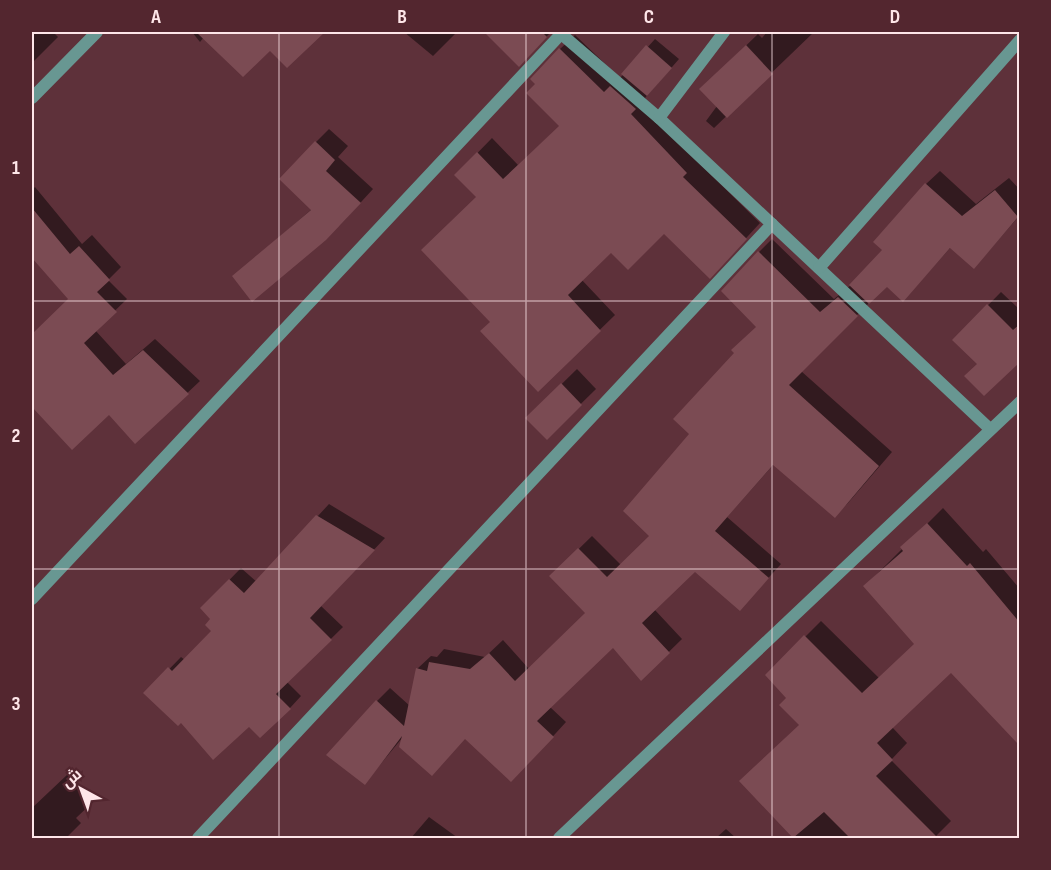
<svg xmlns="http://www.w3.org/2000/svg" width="1051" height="870" viewBox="0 0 1051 870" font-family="'Sofia Sans Condensed',Cairo,sans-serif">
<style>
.shadow{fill:#0007}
.building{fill:#7b4b53}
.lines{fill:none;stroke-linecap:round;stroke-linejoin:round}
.street{stroke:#689792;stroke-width:12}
.grid{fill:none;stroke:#fee6e9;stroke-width:1.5;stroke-opacity:0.55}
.neatline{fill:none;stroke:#fee6e9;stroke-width:2}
.grid-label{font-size:20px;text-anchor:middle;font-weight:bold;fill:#fee6e9}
</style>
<rect width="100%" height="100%" fill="#5e313a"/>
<g class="shadow">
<polygon points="32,32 53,32 58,37 32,63"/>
<polygon points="192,32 323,32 287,66 270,49 204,37 200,42"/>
<polygon points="404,32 457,32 433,56"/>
<polygon points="486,32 551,32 519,65"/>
<polygon points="767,32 814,32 714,128 706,121 717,106 701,89 758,34 762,38"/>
<polygon points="575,35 620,78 655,39 679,59 645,98 697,161 760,223 724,262 664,232 611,251 581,279 615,315 538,390 491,322 478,197 456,175 492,138 518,165 561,125 537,84 560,49"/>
<polygon points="329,129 348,146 338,157 373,189 340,225 234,276 312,209 316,142"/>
<polygon points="940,171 976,204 1009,178 1020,190 1020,215 987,253 951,247 916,286 887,285 801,371 892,452 848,503 834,516 774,464 727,517 781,564 753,595 695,570 654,609 682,639 641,679 613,646 550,707 566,722 525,767 466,737 403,737 365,783 377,701 390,688 410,706 417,669 431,656 437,657 444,649 485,657 503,640 529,669 587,613 551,576 592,536 621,565 651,536 691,434 736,353 758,326 723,291 759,252 772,239 834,299 851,285 884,250 926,184"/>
<polygon points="35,187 82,244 92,235 121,267 108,280 127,299 95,330 126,364 155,339 200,381 135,442 109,413 72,448 32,405 32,335 70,299 32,256 32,190"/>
<polygon points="1001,292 1020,310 1020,360 978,364 954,340"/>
<polygon points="577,369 596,389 547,437 527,418"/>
<polygon points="329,504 385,538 321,606 343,627 287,682 301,696 290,708 250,725 181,721 146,693 181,657 185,660 213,631 212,619 202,608 241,568 257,582"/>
<polygon points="943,508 983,552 986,549 1020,589 1020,718 951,671 892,727 907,743 891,760 951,821 934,838 795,838 741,781 801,724 788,698 767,675 821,621 879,678 915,644 865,586"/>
<polygon points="68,774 93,802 76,818 81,823 66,838 32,838 32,808"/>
<polygon points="429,817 458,838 411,838"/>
<polygon points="726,829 736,838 716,838"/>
</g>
<g class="building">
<polygon points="196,32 325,32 287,68 270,51 243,77"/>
<polygon points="484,32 542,32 547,37 519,67"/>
<polygon points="646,45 672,68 647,96 621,74"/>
<polygon points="746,45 773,74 727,118 699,89"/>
<polygon points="559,48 604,92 610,86 636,109 631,114 687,173 683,177 747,239 710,279 664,234 628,270 611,253 568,295 601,331 538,392 480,331 490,322 421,250 476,197 454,175 477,152 503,179 559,126 526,93 535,84 530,79"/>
<polygon points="315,141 335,160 326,171 361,203 326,240 252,302 232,276 311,210 279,179"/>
<polygon points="925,183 962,216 995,190 1018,217 974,269 950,248 903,302 887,287 869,304 849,285 882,250 873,242"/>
<polygon points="32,208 70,254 79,246 110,280 97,292 117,312 84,343 113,375 143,350 189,394 135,444 109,415 72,450 32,407 32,334 68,299 32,258"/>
<polygon points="758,251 820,312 838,297 858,316 789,385 879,466 835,518 773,465 715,531 769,578 740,611 695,572 642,623 670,653 641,681 613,648 537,721 554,737 511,782 465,739 432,776 399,747 402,736 365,785 326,755 376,700 404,726 416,668 427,671 429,662 470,669 489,653 515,681 585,613 549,576 578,548 607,577 649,536 623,511 689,434 673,419 734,353 731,350 756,327 721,291"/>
<polygon points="987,304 1013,330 1020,324 1020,362 984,396 964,376 977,364 952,340"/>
<polygon points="561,383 582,405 547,440 525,418"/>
<polygon points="316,515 375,550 310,618 332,640 276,694 291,709 260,738 249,727 213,760 181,723 178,726 143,693 168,667 172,671 211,631 205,625 210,619 200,608 229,579 244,593"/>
<polygon points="927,523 967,566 970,563 1020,623 1020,746 951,673 877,743 893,760 876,776 938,838 850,838 824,812 793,838 739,781 799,725 779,705 786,698 765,675 804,635 862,693 914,644 863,586 903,551 900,547"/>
</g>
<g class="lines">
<g class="street">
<polyline points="559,32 659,118 990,429"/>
<polyline points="32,98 97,32"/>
<polyline points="659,118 724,32"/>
<polyline points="819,268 1020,40"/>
<polyline points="32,599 561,34"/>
<polyline points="198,838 772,224"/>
<polyline points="559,838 1020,402"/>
</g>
</g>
<path class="grid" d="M279,32v806M526,32v806M772,32v806M32,301h988M32,569h988"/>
<rect width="1051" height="870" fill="none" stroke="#53262f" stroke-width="66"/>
<g transform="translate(81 789) rotate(319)" stroke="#53262f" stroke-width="4.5" paint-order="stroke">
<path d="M0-4.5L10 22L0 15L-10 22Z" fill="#fee6e9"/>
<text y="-9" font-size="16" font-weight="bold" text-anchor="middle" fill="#fee6e9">ش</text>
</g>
<rect x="33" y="33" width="985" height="804" class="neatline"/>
<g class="grid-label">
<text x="156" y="23">A</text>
<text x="402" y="23">B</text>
<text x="649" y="23">C</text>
<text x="895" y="23">D</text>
<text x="16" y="174">1</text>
<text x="16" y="442">2</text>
<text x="16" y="710">3</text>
</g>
</svg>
